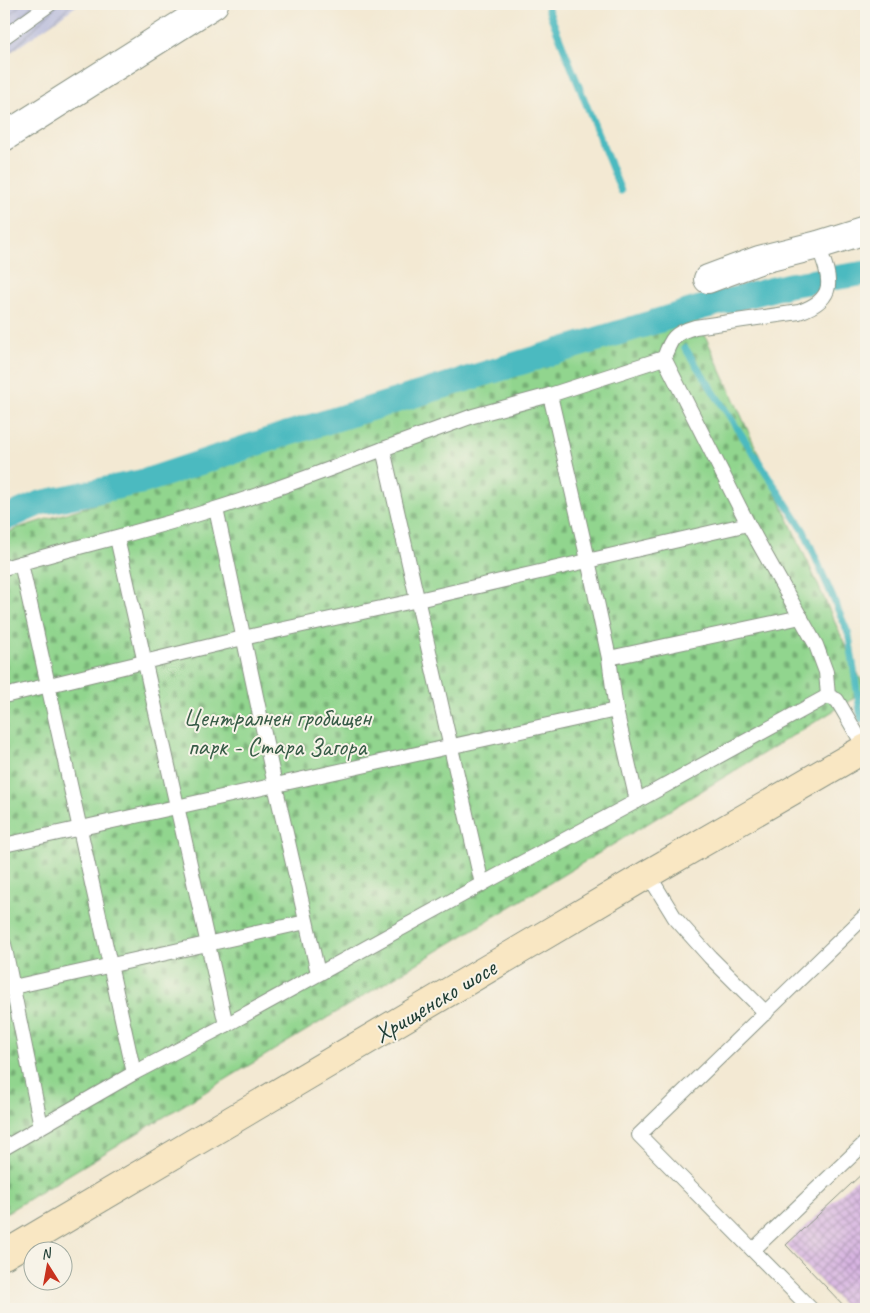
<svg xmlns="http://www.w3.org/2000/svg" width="870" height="1313" viewBox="0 0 870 1313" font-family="Caveat,sans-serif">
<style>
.industrial{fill:url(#industrial-furrows)}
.cemetery{fill:url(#cemetery-stones);stroke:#588961}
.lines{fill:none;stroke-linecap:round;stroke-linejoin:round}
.stream{stroke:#4bbac0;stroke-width:7}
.canal{stroke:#4bbac0;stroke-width:25}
.building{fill:url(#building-cross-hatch)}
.lane-casing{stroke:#899384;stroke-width:16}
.street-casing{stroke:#899384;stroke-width:30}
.secondary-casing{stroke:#899384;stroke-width:30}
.lane{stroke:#fff;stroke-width:14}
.street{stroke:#fff;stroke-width:28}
.secondary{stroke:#f9e7c3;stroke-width:28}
.labels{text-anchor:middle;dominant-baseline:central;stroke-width:4;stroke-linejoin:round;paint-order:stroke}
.park-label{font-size:25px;fill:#365b46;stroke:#f7f3e8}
.street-label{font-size:25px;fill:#1f3d34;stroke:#f7f3e8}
</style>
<defs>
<pattern id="industrial-furrows" width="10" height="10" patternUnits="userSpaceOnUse" patternTransform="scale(1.25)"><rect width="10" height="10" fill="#c0c2dd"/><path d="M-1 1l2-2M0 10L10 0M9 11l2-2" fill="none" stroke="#9b9fb4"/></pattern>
<pattern id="cemetery-stones" width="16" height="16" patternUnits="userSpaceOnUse" patternTransform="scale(1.25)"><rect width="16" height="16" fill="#91d58e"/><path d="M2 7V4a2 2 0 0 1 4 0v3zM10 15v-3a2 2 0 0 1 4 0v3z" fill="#76ae75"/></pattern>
<pattern id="building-cross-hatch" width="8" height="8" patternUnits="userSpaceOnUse" patternTransform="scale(1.25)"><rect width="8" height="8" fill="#d7b4e1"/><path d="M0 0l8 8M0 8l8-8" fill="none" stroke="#ae94b7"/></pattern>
</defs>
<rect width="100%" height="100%" fill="#f7f3e8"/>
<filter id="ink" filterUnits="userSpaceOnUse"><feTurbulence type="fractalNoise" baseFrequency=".02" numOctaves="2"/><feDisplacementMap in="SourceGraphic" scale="10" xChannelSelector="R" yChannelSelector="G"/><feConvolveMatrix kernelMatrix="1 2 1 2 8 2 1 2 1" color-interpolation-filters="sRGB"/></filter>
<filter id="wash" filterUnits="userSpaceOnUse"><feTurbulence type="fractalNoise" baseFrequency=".0096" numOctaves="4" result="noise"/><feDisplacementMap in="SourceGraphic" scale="20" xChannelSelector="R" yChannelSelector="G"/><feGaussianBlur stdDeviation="1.12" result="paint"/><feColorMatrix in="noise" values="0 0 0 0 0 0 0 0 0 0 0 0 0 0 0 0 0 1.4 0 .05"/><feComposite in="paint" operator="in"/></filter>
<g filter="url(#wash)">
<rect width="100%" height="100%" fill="#f3e9d3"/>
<polygon class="industrial" points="4,4 79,4 4,57"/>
<polygon class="cemetery" points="697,318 866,691 4,1214 4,535 18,528"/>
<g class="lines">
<g class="stream">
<polyline points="548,4 548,9 621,191"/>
<polyline points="685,348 804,531 849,635 861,719"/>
</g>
<polyline class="canal" points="4,519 40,503 145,481 280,436 700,308 789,285 866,273"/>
</g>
<g id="blocks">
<polygon class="building" points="866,1170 866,1309 847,1309 786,1245"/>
</g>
</g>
<g filter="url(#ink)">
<use href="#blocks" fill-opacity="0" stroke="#899384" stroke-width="1"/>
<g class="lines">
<g class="lane-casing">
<g id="lane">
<polyline points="4,37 50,4"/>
<path d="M664,358c7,-20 10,-25 31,-31l104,-15c40,-14 31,-34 19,-67"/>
<polyline points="383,449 473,416 550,395 664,358 748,524 816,645 826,672 828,696 837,700 865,748"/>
<polyline points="216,509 275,785 318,973"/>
<polyline points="117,538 226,1025"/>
<polyline points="21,563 134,1073"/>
<path d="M4,568c70,-21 142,-37 211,-59 57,-18 113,-39 168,-60l99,435 -256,141 -92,48 -130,75"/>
<polyline points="609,658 801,617"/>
<polyline points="4,696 243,638 418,600 748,524"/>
<polyline points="637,801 828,696"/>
<polyline points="4,845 616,710"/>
<polyline points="648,874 675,918 710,957 766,1013"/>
<polyline points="482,884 637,801 616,710 609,658 588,560 550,395"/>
<polyline points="4,944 41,1126"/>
<polyline points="4,989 306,922"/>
<polyline points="753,1250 866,1142"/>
<polyline points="811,1309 639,1135 866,915"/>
</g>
</g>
<g class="street-casing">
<g id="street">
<polyline points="4,137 214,4"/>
<polyline points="708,279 759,260 818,245 866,230"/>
</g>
</g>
<g class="secondary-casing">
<polyline id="secondary" points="4,1255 648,874 866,748"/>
</g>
<use href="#lane" class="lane"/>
<use href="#street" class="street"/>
<use href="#secondary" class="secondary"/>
</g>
</g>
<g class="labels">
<g class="park-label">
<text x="277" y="718">Централнен гробищен<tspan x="277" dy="29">парк - Стара Загора</tspan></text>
</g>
<g class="street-label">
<text transform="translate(435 1001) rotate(-31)">Хрищенско шосе</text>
</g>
</g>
<rect width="870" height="1313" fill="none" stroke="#f7f3e8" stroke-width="20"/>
<g transform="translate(48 1266) rotate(349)"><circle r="24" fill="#f7f3e8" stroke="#a1aaa0"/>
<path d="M0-4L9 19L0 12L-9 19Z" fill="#c8321e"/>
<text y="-8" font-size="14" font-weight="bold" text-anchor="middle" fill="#1f3d34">N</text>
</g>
</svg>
